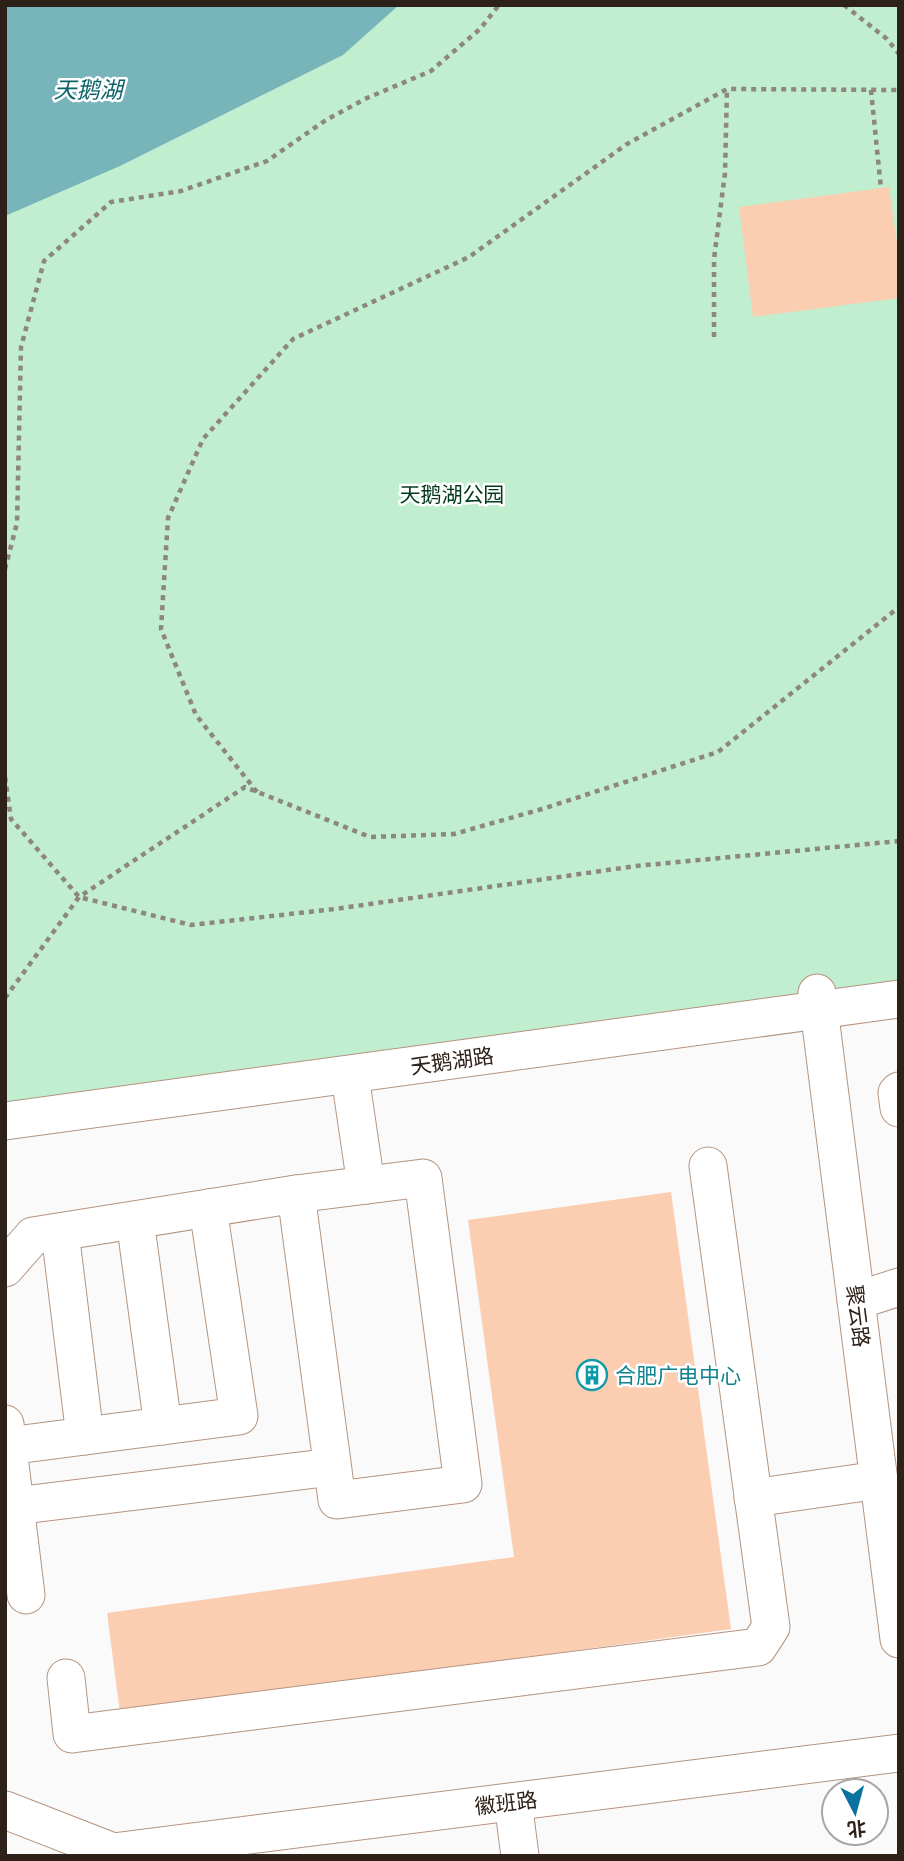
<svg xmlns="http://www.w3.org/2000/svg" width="904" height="1861" viewBox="0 0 904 1861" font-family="Raleway,'Noto Sans SC',sans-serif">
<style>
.green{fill:#c0eecf}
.water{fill:#77b5ba}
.building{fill:#fbcdb1}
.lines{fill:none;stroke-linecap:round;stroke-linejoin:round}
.minor-casing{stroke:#b5947f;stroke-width:39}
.path{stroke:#8d8681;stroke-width:4.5;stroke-dasharray:5 5;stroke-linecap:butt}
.minor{stroke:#fff;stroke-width:37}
.labels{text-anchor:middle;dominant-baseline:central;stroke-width:5;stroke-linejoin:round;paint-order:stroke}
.park-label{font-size:21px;fill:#00391d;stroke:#fff}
.street-label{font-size:21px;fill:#2e2119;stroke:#fff}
.culture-label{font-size:21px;fill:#0d838f;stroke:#fff;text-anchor:start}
.water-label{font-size:23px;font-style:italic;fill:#096369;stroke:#fff}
</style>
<rect width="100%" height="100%" fill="#fafafa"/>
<polygon class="green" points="5,5 899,5 899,982 5,1104"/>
<polygon class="water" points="5,5 399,5 343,55 120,166 5,216"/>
<g class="building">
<polygon points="889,187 899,257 899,298 753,317 739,207"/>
<polygon points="671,1192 731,1629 120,1713 107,1613 514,1557 468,1220"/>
</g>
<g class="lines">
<g class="minor-casing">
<g id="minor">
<polyline points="817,993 899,1639"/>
<polyline points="350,1076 366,1185"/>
<polyline points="899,1091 897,1093 899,1108"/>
<polyline points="5,1121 899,999"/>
<polygon points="423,1178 463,1484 337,1500 296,1194"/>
<polyline points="135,1220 163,1426"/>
<polyline points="60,1232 85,1436"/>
<polyline points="5,1268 33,1236 296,1194"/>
<polyline points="856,1301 899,1287"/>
<polyline points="5,1424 26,1595"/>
<polyline points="8,1446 239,1416 208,1208"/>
<polyline points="753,1498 879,1480"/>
<polyline points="15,1506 332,1467"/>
<polyline points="66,1678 72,1734 758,1647 771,1627 708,1166"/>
<polyline points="513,1802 520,1856"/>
<polyline points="5,1810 113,1852 899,1753"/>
</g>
</g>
<g class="path">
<polyline points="844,5 887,39 899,54"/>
<polyline points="871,90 881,189"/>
<polyline points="714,337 714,259 725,173 727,89"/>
<polyline points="5,569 17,523 21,347 44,261 111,202 181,191 267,161 326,120 367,98 431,71 480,29 499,5"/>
<polyline points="5,777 11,819 79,897 191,925 335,909 636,866 899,841"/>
<polyline points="257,792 196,715 161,629 168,518 203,439 293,339 469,257 627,144 727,89 899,90"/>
<polyline points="5,998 79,897 245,787 370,837 454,834 542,809 718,752 899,607"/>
</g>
<use href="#minor" class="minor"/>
</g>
<defs>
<g id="building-ring" transform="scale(1.575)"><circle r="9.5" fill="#fff" stroke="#0f9aa8" stroke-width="1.5"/><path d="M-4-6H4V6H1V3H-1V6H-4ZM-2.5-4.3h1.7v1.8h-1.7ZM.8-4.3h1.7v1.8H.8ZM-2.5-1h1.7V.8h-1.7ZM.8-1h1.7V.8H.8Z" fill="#0f9aa8"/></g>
</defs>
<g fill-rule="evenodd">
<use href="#building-ring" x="592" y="1375"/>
</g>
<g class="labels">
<g class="park-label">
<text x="452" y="494">天鹅湖公园</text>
</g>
<g class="street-label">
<text transform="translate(452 1061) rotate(-8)">天鹅湖路</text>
<text transform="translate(858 1316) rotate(83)">聚云路</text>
<text transform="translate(506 1803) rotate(-7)">徽班路</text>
</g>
<g class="culture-label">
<text x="615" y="1375">合肥广电中心</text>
</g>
<g class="water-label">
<text x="88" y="89">天鹅湖</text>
</g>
</g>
<rect width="904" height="1861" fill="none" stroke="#2e2119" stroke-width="14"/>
<g transform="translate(855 1812) rotate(174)"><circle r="33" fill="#ffffff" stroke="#aba6a3" stroke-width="2"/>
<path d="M0-5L12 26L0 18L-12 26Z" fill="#0a729e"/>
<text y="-10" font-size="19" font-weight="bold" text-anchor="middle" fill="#2e2119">北</text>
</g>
</svg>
